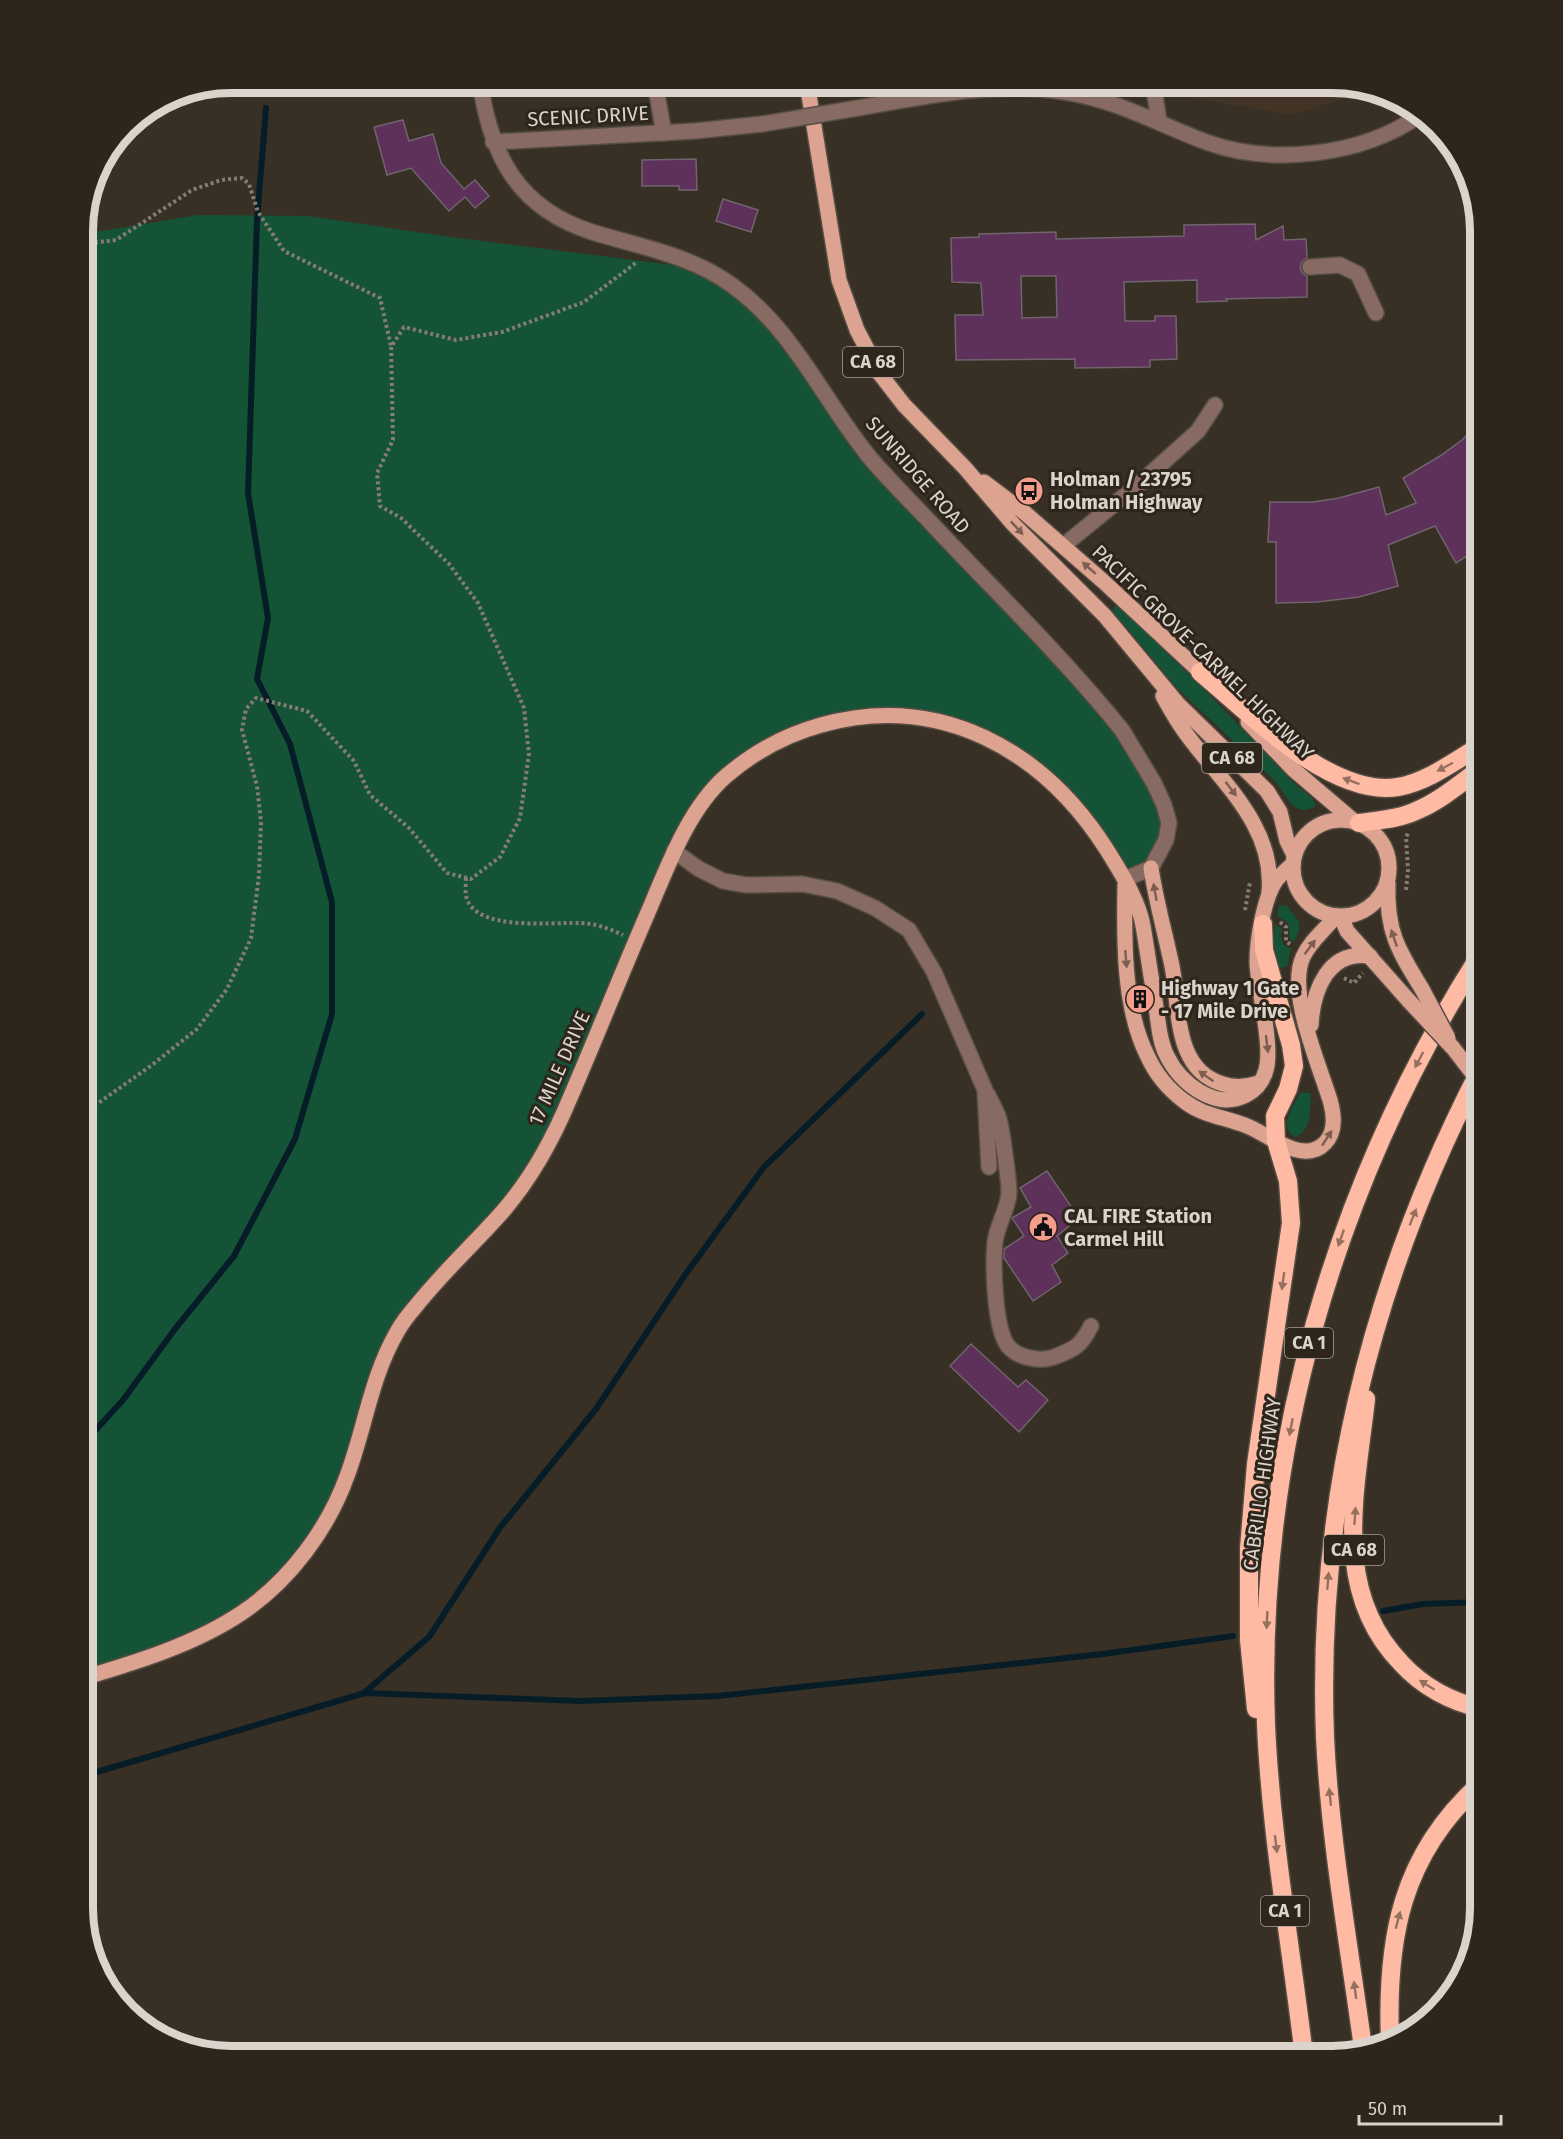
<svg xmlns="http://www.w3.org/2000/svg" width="1563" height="2139" viewBox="0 0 1563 2139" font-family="'Fira Sans',sans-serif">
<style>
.built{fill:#413424}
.green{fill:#155337}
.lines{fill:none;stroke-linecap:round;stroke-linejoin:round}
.stream{stroke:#061d27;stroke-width:6}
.building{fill:#5d3159;stroke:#70646e;stroke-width:1.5;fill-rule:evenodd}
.minor-casing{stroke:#554d43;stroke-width:18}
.major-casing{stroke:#554d43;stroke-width:18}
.highway-casing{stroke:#554d43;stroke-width:21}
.path{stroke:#857d74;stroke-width:4;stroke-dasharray:3 3;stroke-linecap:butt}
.minor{stroke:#876b62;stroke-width:15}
.major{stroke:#dda391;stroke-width:15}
.highway{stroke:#febaa3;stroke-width:18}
.minor-bridge-casing{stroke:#554d43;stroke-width:18;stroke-linecap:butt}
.major-bridge-casing{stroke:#554d43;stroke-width:18;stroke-linecap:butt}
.minor-bridge{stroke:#876b62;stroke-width:15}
.major-bridge{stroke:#dda391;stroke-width:15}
.oneway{fill:#7d5e50}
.oneway2{fill:#96705f}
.labels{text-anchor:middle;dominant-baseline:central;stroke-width:6;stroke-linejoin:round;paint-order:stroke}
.shield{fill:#2e251b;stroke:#a6a098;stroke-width:1.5}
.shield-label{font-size:18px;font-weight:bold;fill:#dad4cd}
.street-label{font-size:20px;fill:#dad4cd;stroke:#2e251b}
.poi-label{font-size:20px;font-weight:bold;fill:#dad4cd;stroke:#2e251b;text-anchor:start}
.rim{fill:none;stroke:#dad4cd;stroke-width:8}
</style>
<rect width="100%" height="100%" fill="#382f25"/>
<polygon class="built" points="1128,83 1342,83 1368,91 1293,115 1184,97"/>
<g class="green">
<polygon points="198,215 308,216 451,237 705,269 734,286 844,422 1079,679 1164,805 1159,855 1125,879 1070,801 963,728 870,715 769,745 698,810 541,1160 398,1329 365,1415 311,1544 247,1610 83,1678 83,234"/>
<path d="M1118,605l79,77 97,101 18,15 4,8c-24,13 -29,-12 -43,-27l-95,-90 -61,-73 -4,-5 2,-5z"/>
<path d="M1286,905c12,16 19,17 8,37l-4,-2 -2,-17 -11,-7 2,-10z"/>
<polygon points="1275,924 1282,929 1281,936 1283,944 1291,949 1287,966 1278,969 1274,943"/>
<path d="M1300,1093h11c-1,15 1,39 -16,44 -18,-11 -1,-31 5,-44z"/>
</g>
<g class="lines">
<g class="stream">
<polyline points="83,1444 123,1400 175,1329 234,1256 295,1139 332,1014 332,902 290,744 257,679 268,618 248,493 257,220 266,108"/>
<polyline points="1383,1611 1423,1604 1480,1602"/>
<polyline points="365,1692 429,1637 499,1529 596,1409 685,1275 764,1167 922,1014"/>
<polyline points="83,1776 365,1693 579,1701 718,1696 1103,1654 1233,1636"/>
</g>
</g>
<g class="building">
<polygon points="403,120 409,141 433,134 441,163 464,189 475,180 489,196 475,208 465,197 449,211 411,168 387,175 374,127"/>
<polygon points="696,159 697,190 679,190 679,186 642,186 642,160"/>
<polygon points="723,199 758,210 751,232 716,221"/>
<path d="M1255,224l1,16 27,-14 1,14 22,-1 1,19 -5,4 -2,5 2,6 5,3v21l-81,2 1,2 -30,1v-22l-73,2 1,39h30v-5h21l1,43 -27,1v7l-75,1v-9l-119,1 -1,-45h28l-2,-32 -29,-1 -1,-44 28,-1v-3l77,-2v7l128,-3v-11zM1021,276h35l1,41 -35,1z"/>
<polygon points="1480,421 1480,548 1456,563 1435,526 1388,545 1398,586 1359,597 1317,602 1276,603 1276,542 1268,542 1270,502 1313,502 1339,498 1379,487 1386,515 1416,503 1403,478 1440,456 1462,440"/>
<polygon points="1047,1171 1079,1218 1057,1236 1068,1253 1052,1265 1061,1282 1033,1301 1004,1258 1004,1249 1024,1236 1012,1218 1031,1207 1020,1188"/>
<polygon points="971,1344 1018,1387 1026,1380 1048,1400 1019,1432 950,1366"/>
</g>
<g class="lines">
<g class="minor-casing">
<g id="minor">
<path d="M480,83c11,72 37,125 112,149 48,15 99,23 141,54 62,45 91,116 138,173 19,22 40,43 60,64 59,63 122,124 177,190l14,17 32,53 10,22 5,18 -3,17 -15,28 -26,11"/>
<polyline points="655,83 664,133"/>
<polyline points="1153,83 1159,121"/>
<path d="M858,108c69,-12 137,-27 207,-16 52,8 93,32 141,50 66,24 156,14 214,-27"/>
<polyline points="493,142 695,131 762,124"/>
<polyline points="1310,267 1340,265 1358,274 1376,313"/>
<polyline points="1063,546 1139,484 1198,431 1215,405"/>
<polyline points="674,851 699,869 723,881 746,885 802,884 837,891 875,908 909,930 934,972 985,1090 989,1167"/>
<path d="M988,1095c3,7 7,13 10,21 4,10 11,66 11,77 -1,16 -12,32 -14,49 -2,22 -1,86 13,104 10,12 32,16 46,11 21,-8 27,-11 37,-31"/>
</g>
</g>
<g class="major-casing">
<g id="major">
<polyline points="807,83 839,280 857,330 880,374 904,405 965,468 1013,524 1105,616 1178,704 1267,791 1280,812 1287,841 1294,855"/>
<polyline points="984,482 1025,513 1104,582 1209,680"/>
<path d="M1163,696c8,15 17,30 27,43 35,46 85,90 79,153"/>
<polyline points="1248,722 1294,770 1355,822"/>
<circle cx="1341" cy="868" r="48"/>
<path d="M1151,868c5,33 14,65 21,98 8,41 1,104 51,118 12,4 23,3 35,-1"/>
<path d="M1388,883c-2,48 10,67 34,106"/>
<path d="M1125,885c-1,53 -2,122 22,170 8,18 21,34 37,46 19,15 41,16 63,25 21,8 56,40 78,17 11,-11 9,-29 5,-43 -11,-36 -43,-108 -27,-143 7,-16 22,-27 32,-40"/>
<polyline points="1341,917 1347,931 1409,1001"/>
<path d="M1311,1025c2,-35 17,-75 59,-69"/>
<path d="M83,1678c54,-16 113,-34 160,-66 47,-32 85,-83 104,-136 18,-48 24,-99 50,-144 5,-9 12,-18 19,-26 27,-34 60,-64 88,-96 29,-34 49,-71 66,-112 26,-60 50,-121 76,-181 20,-46 41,-107 80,-141 28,-24 59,-41 95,-51 118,-33 222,24 286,125 13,21 27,43 34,67 3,11 4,22 6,33 3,21 7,43 10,64 2,14 3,29 10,42 13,27 48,55 79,39 10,-5 17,-14 20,-25 7,-24 -8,-79 -9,-108 0,-22 7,-66 20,-83 4,-4 12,-12 16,-15"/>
</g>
</g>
<g class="highway-casing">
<g id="highway">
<path d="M1200,672c48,40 131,126 198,115 29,-5 57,-26 82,-41"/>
<path d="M1359,823c20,-3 41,-4 59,-13 23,-10 43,-27 62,-41"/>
<path d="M1366,1399c-10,92 -36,192 36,265 20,22 49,38 78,44"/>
<polyline points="1256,1709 1249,1640 1249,1548 1256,1464 1291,1223 1288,1181 1276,1141 1275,1116 1288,1089 1294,1066 1291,1045 1264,950 1263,924"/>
<path d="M1390,2041c-4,-102 11,-186 90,-257"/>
<path d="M1363,2048c-14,-103 -33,-207 -38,-311 -9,-236 47,-458 155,-667"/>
<path d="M1304,2056c-13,-110 -33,-220 -38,-331 -10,-272 69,-542 214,-770"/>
</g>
</g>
<g class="path">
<polyline points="83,244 116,240 192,190 221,180 242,178 249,184 258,212 284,251 380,298 391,346"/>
<path d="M466,878c0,6 -1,13 0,18 8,36 85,26 112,27 16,0 30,5 45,12"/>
<polyline points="1406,890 1408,871 1406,837 1409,832"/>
<polyline points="1245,910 1250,882"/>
<polyline points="1280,922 1286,927 1286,941 1291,945"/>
<polyline points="1344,978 1354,983 1363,973"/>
<polyline points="83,1110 97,1104 152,1065 197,1029 227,989 251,938 259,875 261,822 257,786 242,730 246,709 256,698 307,711 354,761 370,795 409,828 447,873 471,879 500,857 520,818 529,754 524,708 478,603 449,564 401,518 380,506 377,473 393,440 391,347 404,327 456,340 502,332 584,302 637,262"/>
</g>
<use href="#minor" class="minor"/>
<use href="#major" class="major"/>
<use href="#highway" class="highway"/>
<g class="minor-bridge-casing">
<polyline id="minor-bridge" points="762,124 858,108"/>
</g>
<g class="major-bridge-casing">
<g id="major-bridge">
<polyline points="1422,989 1448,1038"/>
<polyline points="1409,1001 1453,1048 1480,1083"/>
</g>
</g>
<use href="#minor-bridge" class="minor-bridge"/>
<use href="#major-bridge" class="major-bridge"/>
</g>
<defs><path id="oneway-solid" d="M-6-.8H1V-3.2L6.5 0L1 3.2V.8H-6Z" transform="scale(1.5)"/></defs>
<g class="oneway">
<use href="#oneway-solid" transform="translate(1017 528) rotate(47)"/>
<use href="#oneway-solid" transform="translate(1089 568) rotate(-139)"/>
<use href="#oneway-solid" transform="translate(1231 789) rotate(53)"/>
<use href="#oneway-solid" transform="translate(1155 892) rotate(-100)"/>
<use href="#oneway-solid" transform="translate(1394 938) rotate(-109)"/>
<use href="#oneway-solid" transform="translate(1310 947) rotate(-53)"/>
<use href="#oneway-solid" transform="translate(1126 959) rotate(85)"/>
<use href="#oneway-solid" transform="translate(1267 1044) rotate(83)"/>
<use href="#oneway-solid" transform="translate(1206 1076) rotate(-145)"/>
<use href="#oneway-solid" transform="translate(1327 1138) rotate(-57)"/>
</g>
<g class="oneway2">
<use href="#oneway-solid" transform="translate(1445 767) rotate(152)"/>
<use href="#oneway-solid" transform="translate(1351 781) rotate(-159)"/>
<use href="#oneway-solid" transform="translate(1419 1060) rotate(118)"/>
<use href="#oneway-solid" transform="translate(1413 1217) rotate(-68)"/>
<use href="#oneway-solid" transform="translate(1341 1238) rotate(109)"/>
<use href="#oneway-solid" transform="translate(1283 1281) rotate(98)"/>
<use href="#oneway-solid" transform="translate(1291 1427) rotate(101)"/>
<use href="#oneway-solid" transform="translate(1355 1516) rotate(-86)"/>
<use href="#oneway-solid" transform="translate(1328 1581) rotate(-85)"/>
<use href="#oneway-solid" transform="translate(1267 1620) rotate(93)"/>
<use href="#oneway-solid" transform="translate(1427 1685) rotate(-148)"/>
<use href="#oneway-solid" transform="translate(1330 1797) rotate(-96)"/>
<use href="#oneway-solid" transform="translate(1276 1844) rotate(83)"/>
<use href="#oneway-solid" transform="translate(1398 1920) rotate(-75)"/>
<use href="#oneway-solid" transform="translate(1355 1990) rotate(-98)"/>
</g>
<defs>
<g id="bus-disc" transform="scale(1.5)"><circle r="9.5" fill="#f49d8c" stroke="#2e251b"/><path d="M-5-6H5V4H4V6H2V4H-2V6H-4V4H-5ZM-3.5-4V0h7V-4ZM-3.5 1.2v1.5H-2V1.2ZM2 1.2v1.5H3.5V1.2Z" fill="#111"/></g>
<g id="building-disc" transform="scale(1.5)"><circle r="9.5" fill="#f49d8c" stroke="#2e251b"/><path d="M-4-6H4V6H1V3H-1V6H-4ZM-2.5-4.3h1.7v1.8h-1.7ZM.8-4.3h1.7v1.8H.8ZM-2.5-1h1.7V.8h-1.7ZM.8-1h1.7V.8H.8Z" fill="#111"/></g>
<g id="civic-disc" transform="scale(1.5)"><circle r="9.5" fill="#f49d8c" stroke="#2e251b"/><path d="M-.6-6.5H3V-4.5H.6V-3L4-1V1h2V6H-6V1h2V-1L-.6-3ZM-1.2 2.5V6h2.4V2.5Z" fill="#111"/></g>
</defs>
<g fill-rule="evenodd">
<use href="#bus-disc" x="1029" y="491"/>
<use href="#building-disc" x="1140" y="999"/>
<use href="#civic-disc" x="1043" y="1227"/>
</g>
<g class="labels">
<g class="shield">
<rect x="843" y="347" width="60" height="30" rx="4.5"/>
<rect x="1202" y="743" width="60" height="30" rx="4.5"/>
<rect x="1285" y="1328" width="48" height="30" rx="4.5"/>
<rect x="1324" y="1535" width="60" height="30" rx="4.5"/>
<rect x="1261" y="1896" width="48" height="30" rx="4.5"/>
</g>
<g class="shield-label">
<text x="873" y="362">CA 68</text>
<text x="1232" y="758">CA 68</text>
<text x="1309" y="1343">CA 1</text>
<text x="1354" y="1550">CA 68</text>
<text x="1285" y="1911">CA 1</text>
</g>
<g class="street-label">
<text transform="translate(588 116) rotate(-3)">SCENIC DRIVE</text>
<text transform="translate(918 475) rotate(49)">SUNRIDGE ROAD</text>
<text transform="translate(1203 652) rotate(44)">PACIFIC GROVE-CARMEL HIGHWAY</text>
<text transform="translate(559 1068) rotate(-66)">17 MILE DRIVE</text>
<text transform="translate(1262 1484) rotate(-82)">CABRILLO HIGHWAY</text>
</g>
<g class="poi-label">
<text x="1050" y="479">Holman / 23795<tspan x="1050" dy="23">Holman Highway</tspan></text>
<text x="1161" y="988">Highway 1 Gate<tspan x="1161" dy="23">- 17 Mile Drive</tspan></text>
<text x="1064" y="1216">CAL FIRE Station<tspan x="1064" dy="23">Carmel Hill</tspan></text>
</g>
</g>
<path d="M0 0H1563V2139H0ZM231 93H1332A138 138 0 0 1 1470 231V1908A138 138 0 0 1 1332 2046H231A138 138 0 0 1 93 1908V231A138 138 0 0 1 231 93Z" fill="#2e251b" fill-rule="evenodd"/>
<path class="rim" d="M231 93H1332A138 138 0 0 1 1470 231V1908A138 138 0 0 1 1332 2046H231A138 138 0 0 1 93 1908V231A138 138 0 0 1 231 93Z"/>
<path d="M1359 2115v9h142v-9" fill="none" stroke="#dad4cd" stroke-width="3"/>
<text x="1368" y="2115" font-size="18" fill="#dad4cd" stroke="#2e251b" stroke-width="4.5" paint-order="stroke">50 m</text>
</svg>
